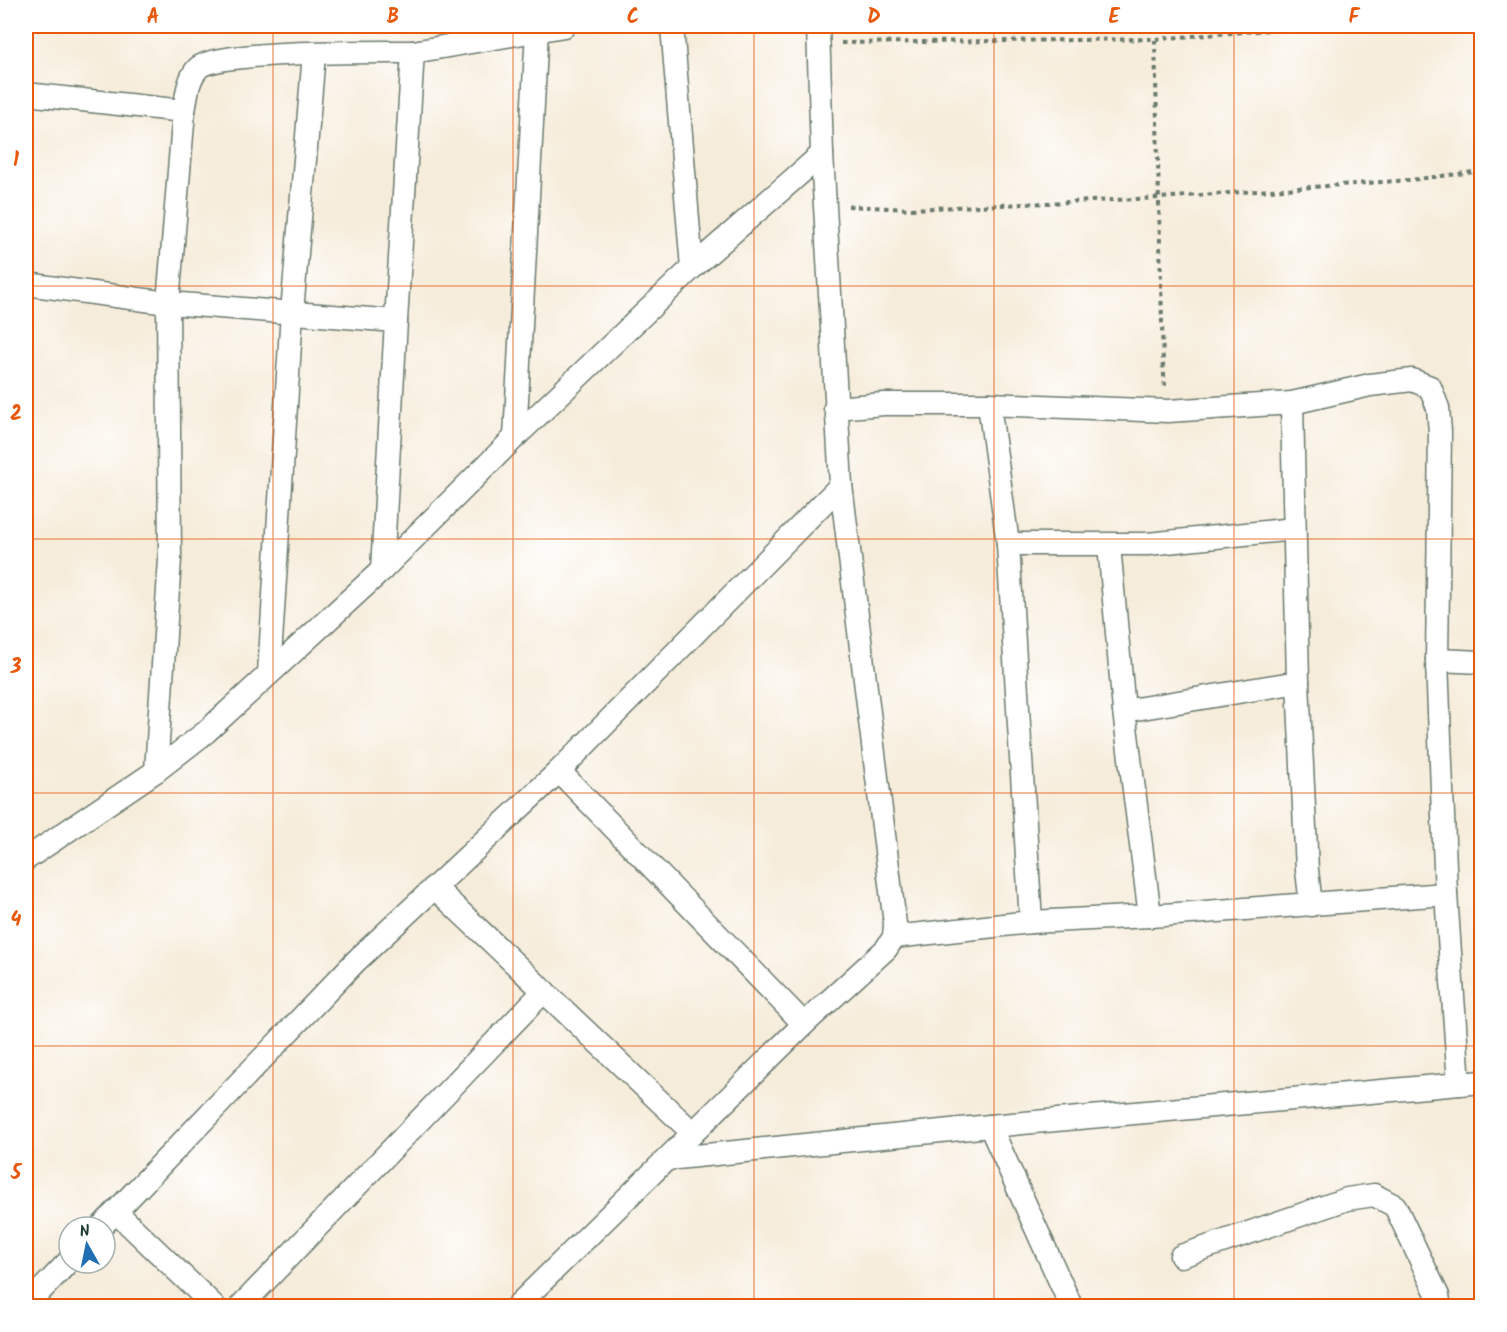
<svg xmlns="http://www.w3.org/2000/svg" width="1507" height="1332" viewBox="0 0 1507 1332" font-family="Kalam,sans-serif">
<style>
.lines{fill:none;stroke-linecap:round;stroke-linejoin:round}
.street-casing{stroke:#6a7a6e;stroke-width:25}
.path{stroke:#6a7a6e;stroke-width:4;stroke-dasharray:4.5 4.5;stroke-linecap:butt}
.street{stroke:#fff;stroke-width:22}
.grid{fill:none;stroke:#e8590c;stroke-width:1.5;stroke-opacity:0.55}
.neatline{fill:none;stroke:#e8590c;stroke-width:2}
.grid-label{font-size:20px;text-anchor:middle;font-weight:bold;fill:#e8590c}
</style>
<rect width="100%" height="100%" fill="#fff"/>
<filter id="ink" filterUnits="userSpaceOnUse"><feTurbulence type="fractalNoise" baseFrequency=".0167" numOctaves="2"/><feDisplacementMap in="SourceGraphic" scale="12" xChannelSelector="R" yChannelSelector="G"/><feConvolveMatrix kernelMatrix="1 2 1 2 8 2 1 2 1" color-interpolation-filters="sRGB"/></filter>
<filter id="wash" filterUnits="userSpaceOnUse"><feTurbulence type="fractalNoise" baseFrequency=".008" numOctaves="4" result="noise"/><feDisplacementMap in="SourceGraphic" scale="24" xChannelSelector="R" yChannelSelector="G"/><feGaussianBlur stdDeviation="1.35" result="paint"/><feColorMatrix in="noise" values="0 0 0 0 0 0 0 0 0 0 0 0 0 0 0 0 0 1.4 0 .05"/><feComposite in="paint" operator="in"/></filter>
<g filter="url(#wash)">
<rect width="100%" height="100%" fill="#f6ecda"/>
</g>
<g filter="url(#ink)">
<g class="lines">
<g class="street-casing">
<g id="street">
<polyline points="672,26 692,268"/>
<polyline points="26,94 184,111 168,303 170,559 156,771"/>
<path d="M184,111c3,-15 3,-31 14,-43 18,-18 181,-16 215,-16"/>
<polyline points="26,284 168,303 396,321 382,570"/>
<polyline points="396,321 413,52 564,26"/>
<polyline points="835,408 884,404 989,404"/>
<polyline points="515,437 537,30"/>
<polyline points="1008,544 1148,544 1294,529"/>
<polyline points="1109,545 1124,711"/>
<polyline points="1437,660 1482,662"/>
<polyline points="269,673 292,312 314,54"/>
<polyline points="1298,682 1307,870 1311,905"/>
<polyline points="559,771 804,1024"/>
<polyline points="26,859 156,771 206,732 382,570 515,437 692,268 822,154 818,26"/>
<polyline points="434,887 693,1133"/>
<polyline points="1150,916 1124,711 1298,682 1292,403"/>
<polyline points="1031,922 1150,916 1446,894"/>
<polyline points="894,937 1031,922 1008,544 989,404 1168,411 1292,403 1370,385 1412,380 1430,387 1438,408 1440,432 1437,660 1446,894 1459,1084"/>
<polyline points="990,1126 1071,1306"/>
<polyline points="667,1159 990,1126 1482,1082"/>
<polyline points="116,1212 214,1306"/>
<polyline points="101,1227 356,961 559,771 841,485"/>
<polyline points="1181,1256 1347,1199 1374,1195 1395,1206 1438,1296 1440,1306"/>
<polyline points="26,1306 69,1261"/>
<polyline points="241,1306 544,991"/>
<polyline points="517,1306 804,1024 886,949 894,937 895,924 841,485 822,154"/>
</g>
</g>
<g class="path">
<polyline points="1155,40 1163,364 1165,386"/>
<polyline points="841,43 1155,39 1320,26"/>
<polyline points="848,206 911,209 1159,198 1410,180 1482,171"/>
</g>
<use href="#street" class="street"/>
</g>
</g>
<path class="grid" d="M273,26v1280M513,26v1280M754,26v1280M994,26v1280M1234,26v1280M26,286h1456M26,539h1456M26,793h1456M26,1046h1456"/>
<rect width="1507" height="1332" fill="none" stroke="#fff" stroke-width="66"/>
<g transform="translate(87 1245) rotate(351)"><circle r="28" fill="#ffffff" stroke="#a5b1ae" stroke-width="1.5"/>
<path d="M0-4.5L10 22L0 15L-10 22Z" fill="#1f6fb2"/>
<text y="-9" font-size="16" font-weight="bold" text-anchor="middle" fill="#1f3d34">N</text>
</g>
<rect x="33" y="33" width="1441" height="1266" class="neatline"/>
<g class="grid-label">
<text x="153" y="23">A</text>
<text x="393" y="23">B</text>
<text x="633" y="23">C</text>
<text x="874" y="23">D</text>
<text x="1114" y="23">E</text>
<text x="1354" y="23">F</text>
<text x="16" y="166">1</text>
<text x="16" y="420">2</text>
<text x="16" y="673">3</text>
<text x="16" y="926">4</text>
<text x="16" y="1179">5</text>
</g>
</svg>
